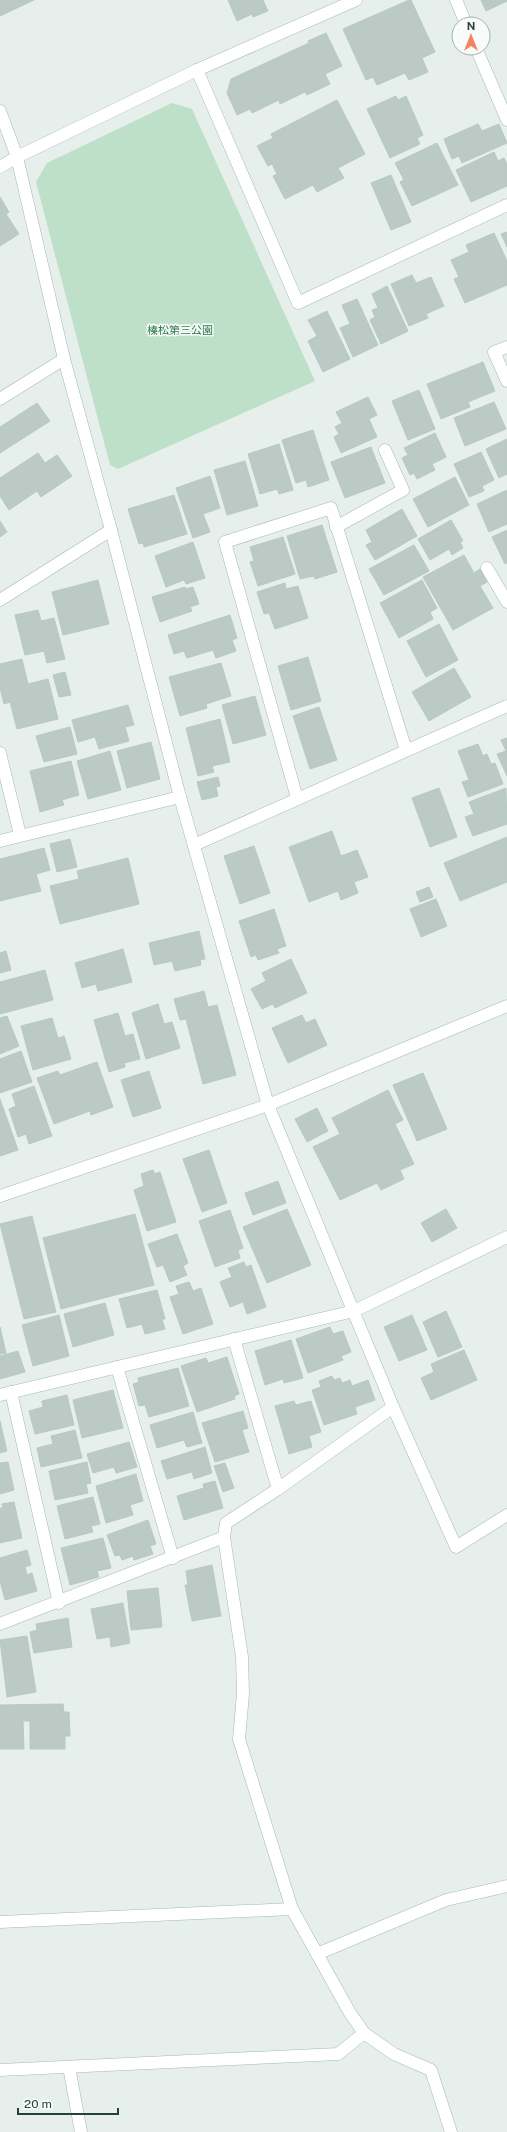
<svg xmlns="http://www.w3.org/2000/svg" width="507" height="2132" viewBox="0 0 507 2132" font-family="'Public Sans','Noto Sans JP',sans-serif">
<style>
.green{fill:#bfe0c8}
.building{fill:#bbcac4;stroke:#b8c9c2}
.lines{fill:none;stroke-linecap:round;stroke-linejoin:round}
.minor-casing{stroke:#a8b8b2;stroke-width:13}
.minor{stroke:#fff;stroke-width:12}
.labels{text-anchor:middle;dominant-baseline:central;stroke-width:3;stroke-linejoin:round;paint-order:stroke}
.park-label{font-size:11px;fill:#2d7a4b;stroke:#f7fbf9}
</style>
<rect width="100%" height="100%" fill="#e6efeb"/>
<polygon class="green" points="172,103 192,109 315,381 118,469 110,465 36,182 47,163"/>
<g class="building">
<polygon points="0,0 34,0 0,16"/>
<polygon points="228,0 263,0 268,11 253,17 252,14 237,21"/>
<polygon points="409,0 411,0 435,52 422,58 428,72 409,80 405,73 377,85 373,77 366,80 343,29"/>
<polygon points="481,0 507,0 507,1 486,11"/>
<polygon points="326,33 342,66 325,74 330,84 307,95 305,92 280,104 279,100 252,113 250,109 237,115 227,93 231,79 309,43 308,41"/>
<polygon points="396,96 398,100 406,96 423,135 417,138 420,144 390,158 367,109"/>
<polygon points="337,100 365,154 338,168 344,178 317,192 313,185 285,199 273,176 277,174 272,164 268,166 257,146 273,138 271,134"/>
<polygon points="478,124 482,131 499,124 507,143 462,163 459,156 452,159 444,139"/>
<polygon points="437,143 458,185 412,206 400,182 404,180 395,163"/>
<polygon points="494,152 498,161 504,158 507,164 507,186 471,202 456,170"/>
<polygon points="391,175 411,222 391,230 371,183"/>
<polygon points="0,197 9,212 6,214 19,234 0,246"/>
<polygon points="507,232 507,247 501,234"/>
<polygon points="494,233 507,261 507,285 465,303 454,279 459,277 451,260 469,252 466,245"/>
<polygon points="412,275 416,283 431,277 444,306 426,314 428,318 409,326 391,284"/>
<polygon points="387,286 408,331 381,344 370,320 375,317 372,310 378,308 372,294"/>
<polygon points="357,299 378,345 353,357 340,328 350,324 342,305"/>
<polygon points="327,311 350,359 323,372 308,341 317,336 308,320"/>
<polygon points="483,362 495,391 468,402 470,407 441,419 427,384"/>
<polygon points="419,390 435,429 408,440 392,401"/>
<polygon points="368,397 377,415 369,419 377,437 341,453 334,437 339,434 335,427 342,423 336,412"/>
<polygon points="494,402 506,429 465,446 454,418"/>
<polygon points="37,403 50,421 0,453 0,427"/>
<polygon points="313,430 329,480 308,487 306,480 296,483 282,440"/>
<polygon points="435,433 446,457 432,464 435,470 417,479 414,473 410,475 402,458 408,455 404,448"/>
<polygon points="507,439 507,474 499,478 486,449"/>
<polygon points="279,444 293,490 279,494 277,489 260,494 248,454"/>
<polygon points="371,447 385,483 345,498 331,462"/>
<polygon points="481,452 494,480 482,486 484,491 469,497 454,464"/>
<polygon points="38,453 45,463 57,455 72,476 41,497 37,491 9,510 0,496 0,478"/>
<polygon points="245,461 258,506 227,515 214,470"/>
<polygon points="210,476 220,508 203,514 210,532 193,538 176,488"/>
<polygon points="455,477 469,505 428,527 413,499"/>
<polygon points="507,490 507,524 489,532 477,504"/>
<polygon points="174,495 187,534 144,547 143,543 139,544 128,509"/>
<polygon points="402,509 417,536 375,560 366,545 372,542 366,530"/>
<polygon points="451,520 463,541 460,542 463,548 452,555 449,549 430,560 418,539"/>
<polygon points="0,521 7,532 0,537"/>
<polygon points="322,525 337,572 315,579 314,576 300,579 287,536"/>
<polygon points="507,530 507,563 505,564 492,537"/>
<polygon points="283,537 295,574 258,586 250,562 254,561 250,547"/>
<polygon points="193,542 205,578 186,584 184,580 166,587 155,556"/>
<polygon points="414,545 429,571 384,595 369,569"/>
<polygon points="464,555 474,573 480,569 487,582 480,586 493,608 453,630 423,577"/>
<polygon points="98,580 109,624 63,635 52,592"/>
<polygon points="422,580 437,608 430,612 433,619 399,638 380,603"/>
<polygon points="285,583 286,589 298,586 308,618 275,629 269,613 264,614 257,592"/>
<polygon points="185,587 186,589 193,587 199,604 190,607 192,611 160,622 152,597"/>
<polygon points="38,610 41,621 54,618 65,659 47,663 44,651 25,655 15,615"/>
<polygon points="230,615 237,638 232,640 236,651 216,658 213,650 187,658 184,651 174,654 168,635"/>
<polygon points="439,624 458,660 426,677 407,641"/>
<polygon points="308,657 321,701 291,710 278,666"/>
<polygon points="22,659 28,684 48,679 58,719 17,729 10,702 4,704 0,688 0,664"/>
<polygon points="221,663 231,696 206,704 207,708 180,716 169,677"/>
<polygon points="454,668 471,697 429,721 412,692"/>
<polygon points="65,672 71,695 59,697 53,675"/>
<polygon points="255,696 266,735 233,744 222,705"/>
<polygon points="128,705 134,725 125,727 129,741 99,749 95,737 78,742 72,720"/>
<polygon points="319,707 337,760 310,769 293,716"/>
<polygon points="220,719 230,762 212,766 214,772 198,776 186,728"/>
<polygon points="70,727 77,754 44,762 36,736"/>
<polygon points="507,738 507,776 497,754 506,751 501,740"/>
<polygon points="151,742 160,779 127,788 117,751"/>
<polygon points="478,744 483,756 487,754 491,764 495,763 503,784 468,797 462,782 469,780 458,751"/>
<polygon points="110,751 121,790 88,799 77,761"/>
<polygon points="71,761 79,795 62,800 64,805 40,812 30,771"/>
<polygon points="218,777 220,786 216,787 218,796 202,800 197,782"/>
<polygon points="439,788 457,837 430,847 412,798"/>
<polygon points="506,788 507,824 473,836 465,817 474,814 469,802"/>
<polygon points="332,831 341,856 357,850 368,877 354,882 358,893 341,900 338,891 309,902 289,847"/>
<polygon points="507,837 507,882 460,901 444,863"/>
<polygon points="70,839 77,867 57,872 50,844"/>
<polygon points="254,846 270,893 240,904 224,856"/>
<polygon points="44,848 50,870 36,874 41,891 0,901 0,859"/>
<polygon points="128,858 139,904 60,924 50,886 79,879 77,871"/>
<polygon points="429,887 433,897 420,902 416,892"/>
<polygon points="436,899 447,926 421,937 410,909"/>
<polygon points="274,909 286,946 277,949 279,953 258,960 256,955 251,957 239,921"/>
<polygon points="199,931 205,959 200,960 201,965 175,971 172,961 154,965 149,943"/>
<polygon points="123,949 132,982 98,991 96,984 82,988 75,963"/>
<polygon points="6,951 11,970 0,973 0,953"/>
<polygon points="291,959 307,993 275,1008 273,1004 262,1009 251,989 266,981 262,973"/>
<polygon points="45,970 53,1000 0,1014 0,982"/>
<polygon points="204,991 208,1007 217,1005 236,1075 203,1084 186,1019 180,1020 174,999"/>
<polygon points="158,1004 164,1024 172,1022 180,1048 146,1059 132,1013"/>
<polygon points="118,1013 125,1036 133,1034 140,1059 124,1063 125,1067 109,1072 94,1020"/>
<polygon points="302,1015 306,1023 315,1019 327,1045 288,1063 272,1028"/>
<polygon points="7,1016 19,1046 0,1054 0,1018"/>
<polygon points="52,1018 58,1038 64,1036 71,1059 33,1070 21,1026"/>
<polygon points="21,1051 32,1082 0,1093 0,1059"/>
<polygon points="97,1062 113,1107 91,1115 90,1111 54,1124 37,1078 58,1071 60,1075"/>
<polygon points="149,1071 161,1108 133,1117 121,1080"/>
<polygon points="423,1073 447,1129 417,1141 393,1085"/>
<polygon points="34,1086 52,1136 29,1144 26,1134 18,1137 9,1109 16,1106 12,1094"/>
<polygon points="388,1090 403,1120 395,1124 414,1164 400,1170 404,1179 381,1190 377,1183 340,1200 313,1147 340,1134 332,1118"/>
<polygon points="0,1099 18,1150 0,1156"/>
<polygon points="317,1108 328,1131 307,1142 295,1119"/>
<polygon points="209,1150 227,1203 202,1212 183,1159"/>
<polygon points="153,1170 155,1174 160,1172 176,1222 147,1231 134,1190 144,1186 141,1174"/>
<polygon points="278,1181 286,1203 253,1215 245,1193"/>
<polygon points="287,1209 311,1265 267,1283 243,1227"/>
<polygon points="446,1209 457,1228 432,1242 421,1223"/>
<polygon points="230,1210 243,1248 238,1250 240,1258 215,1267 199,1221"/>
<polygon points="135,1214 154,1285 61,1309 43,1238"/>
<polygon points="32,1216 56,1312 24,1319 0,1224"/>
<polygon points="177,1234 188,1263 183,1266 187,1275 170,1282 163,1265 157,1267 148,1244"/>
<polygon points="244,1262 246,1267 251,1265 266,1307 247,1314 243,1302 230,1307 220,1282 232,1277 228,1268"/>
<polygon points="189,1282 193,1291 201,1288 213,1324 183,1334 170,1297 179,1294 176,1286"/>
<polygon points="157,1290 165,1319 162,1319 165,1329 145,1334 142,1324 127,1328 119,1299"/>
<polygon points="105,1303 114,1335 73,1347 64,1314"/>
<polygon points="446,1311 462,1347 438,1357 423,1322"/>
<polygon points="59,1315 69,1356 33,1366 22,1325"/>
<polygon points="412,1315 427,1350 399,1361 384,1327"/>
<polygon points="0,1327 6,1353 0,1354"/>
<polygon points="330,1327 333,1334 343,1331 351,1352 341,1356 343,1360 308,1373 296,1339"/>
<polygon points="291,1340 303,1378 284,1383 283,1379 265,1385 255,1351"/>
<polygon points="464,1350 477,1380 431,1400 421,1378 434,1372 431,1364"/>
<polygon points="18,1351 25,1372 0,1379 0,1356"/>
<polygon points="227,1357 239,1394 234,1396 235,1399 197,1412 181,1366 206,1358 208,1363"/>
<polygon points="178,1368 189,1406 149,1417 145,1405 139,1406 133,1384 139,1382 138,1378"/>
<polygon points="332,1376 334,1380 340,1378 342,1383 350,1380 352,1386 368,1380 375,1400 355,1407 357,1414 324,1425 312,1390 321,1387 319,1381"/>
<polygon points="113,1390 123,1428 82,1438 73,1400"/>
<polygon points="67,1395 74,1425 35,1434 29,1411 43,1407 42,1401"/>
<polygon points="294,1401 296,1405 311,1401 321,1432 309,1436 312,1447 289,1454 275,1406"/>
<polygon points="243,1411 248,1428 242,1430 249,1452 215,1462 202,1423"/>
<polygon points="193,1412 202,1443 187,1447 184,1440 157,1448 150,1425"/>
<polygon points="0,1421 7,1451 0,1453"/>
<polygon points="75,1430 82,1458 41,1467 37,1448 53,1444 51,1436"/>
<polygon points="129,1442 137,1467 116,1473 114,1467 93,1473 87,1454"/>
<polygon points="205,1447 212,1473 194,1479 192,1472 167,1479 161,1461"/>
<polygon points="8,1462 14,1490 0,1494 0,1463"/>
<polygon points="87,1462 91,1483 86,1484 88,1493 55,1500 49,1471"/>
<polygon points="225,1463 234,1488 223,1492 214,1466"/>
<polygon points="136,1474 143,1501 130,1505 133,1515 106,1523 96,1486"/>
<polygon points="215,1481 223,1508 184,1520 177,1496 204,1488 203,1484"/>
<polygon points="93,1497 100,1524 91,1526 93,1532 65,1539 57,1506"/>
<polygon points="14,1502 22,1538 0,1543 0,1508 3,1508 2,1504"/>
<polygon points="148,1520 156,1544 150,1546 153,1554 134,1560 133,1556 122,1560 120,1555 115,1556 107,1535"/>
<polygon points="103,1538 111,1568 97,1571 99,1577 70,1585 61,1548"/>
<polygon points="27,1550 31,1565 25,1567 27,1575 32,1573 37,1591 5,1600 0,1581 0,1558"/>
<polygon points="212,1565 221,1616 192,1621 185,1585 188,1585 186,1571"/>
<polygon points="158,1588 162,1627 131,1630 127,1591"/>
<polygon points="123,1603 130,1643 111,1647 110,1637 97,1639 91,1609"/>
<polygon points="68,1618 72,1647 34,1653 30,1632 37,1630 36,1624"/>
<polygon points="27,1636 36,1692 7,1697 0,1640"/>
<polygon points="63,1704 64,1712 69,1712 70,1736 65,1736 65,1749 30,1749 30,1721 23,1721 24,1749 0,1749 0,1705"/>
</g>
<g class="lines">
<g class="minor-casing">
<g id="minor">
<polyline points="456,0 466,24"/>
<polyline points="476,48 507,120"/>
<polyline points="197,70 298,303 507,205"/>
<polyline points="0,111 17,157 64,359 111,530 180,797 268,1105 393,1407 456,1547 507,1515"/>
<polyline points="0,167 17,157 197,70 356,0"/>
<polyline points="507,347 494,352 507,381"/>
<polyline points="0,399 64,359"/>
<polyline points="336,527 403,490 385,450"/>
<polyline points="487,568 507,602"/>
<polyline points="0,600 111,530"/>
<polyline points="0,753 20,835"/>
<polyline points="297,798 225,542 331,508 406,750"/>
<polyline points="0,841 180,797"/>
<polyline points="194,845 507,706"/>
<polyline points="0,1196 268,1105 507,1006"/>
<polyline points="234,1339 278,1489"/>
<polyline points="117,1367 173,1558"/>
<polyline points="11,1392 59,1603"/>
<polyline points="0,1395 354,1311 507,1237"/>
<polyline points="224,1537 242,1657 243,1694 239,1739 292,1909 350,2013 364,2033 394,2054 431,2070 451,2132"/>
<polyline points="0,1624 224,1537 226,1523 278,1489 393,1407"/>
<polyline points="0,1922 292,1909"/>
<polyline points="317,1954 446,1900 507,1886"/>
<polyline points="69,2067 81,2132"/>
<polyline points="0,2070 338,2054 364,2033"/>
</g>
</g>
<use href="#minor" class="minor"/>
</g>
<g class="labels">
<g class="park-label">
<text x="180" y="330">榛松第三公園</text>
</g>
</g>
<g transform="translate(471 36)"><circle r="19" fill="#f7fbf9" stroke="#a3b1ad"/>
<path d="M0-3L7 15L0 10L-7 15Z" fill="#f4845f"/>
<text y="-6" font-size="11" font-weight="bold" text-anchor="middle" fill="#24423a">N</text>
</g>
<path d="M18 2108v6h100v-6" fill="none" stroke="#24423a" stroke-width="2"/>
<text x="24" y="2108" font-size="12" fill="#24423a" stroke="#f7fbf9" stroke-width="3" paint-order="stroke">20 m</text>
</svg>
